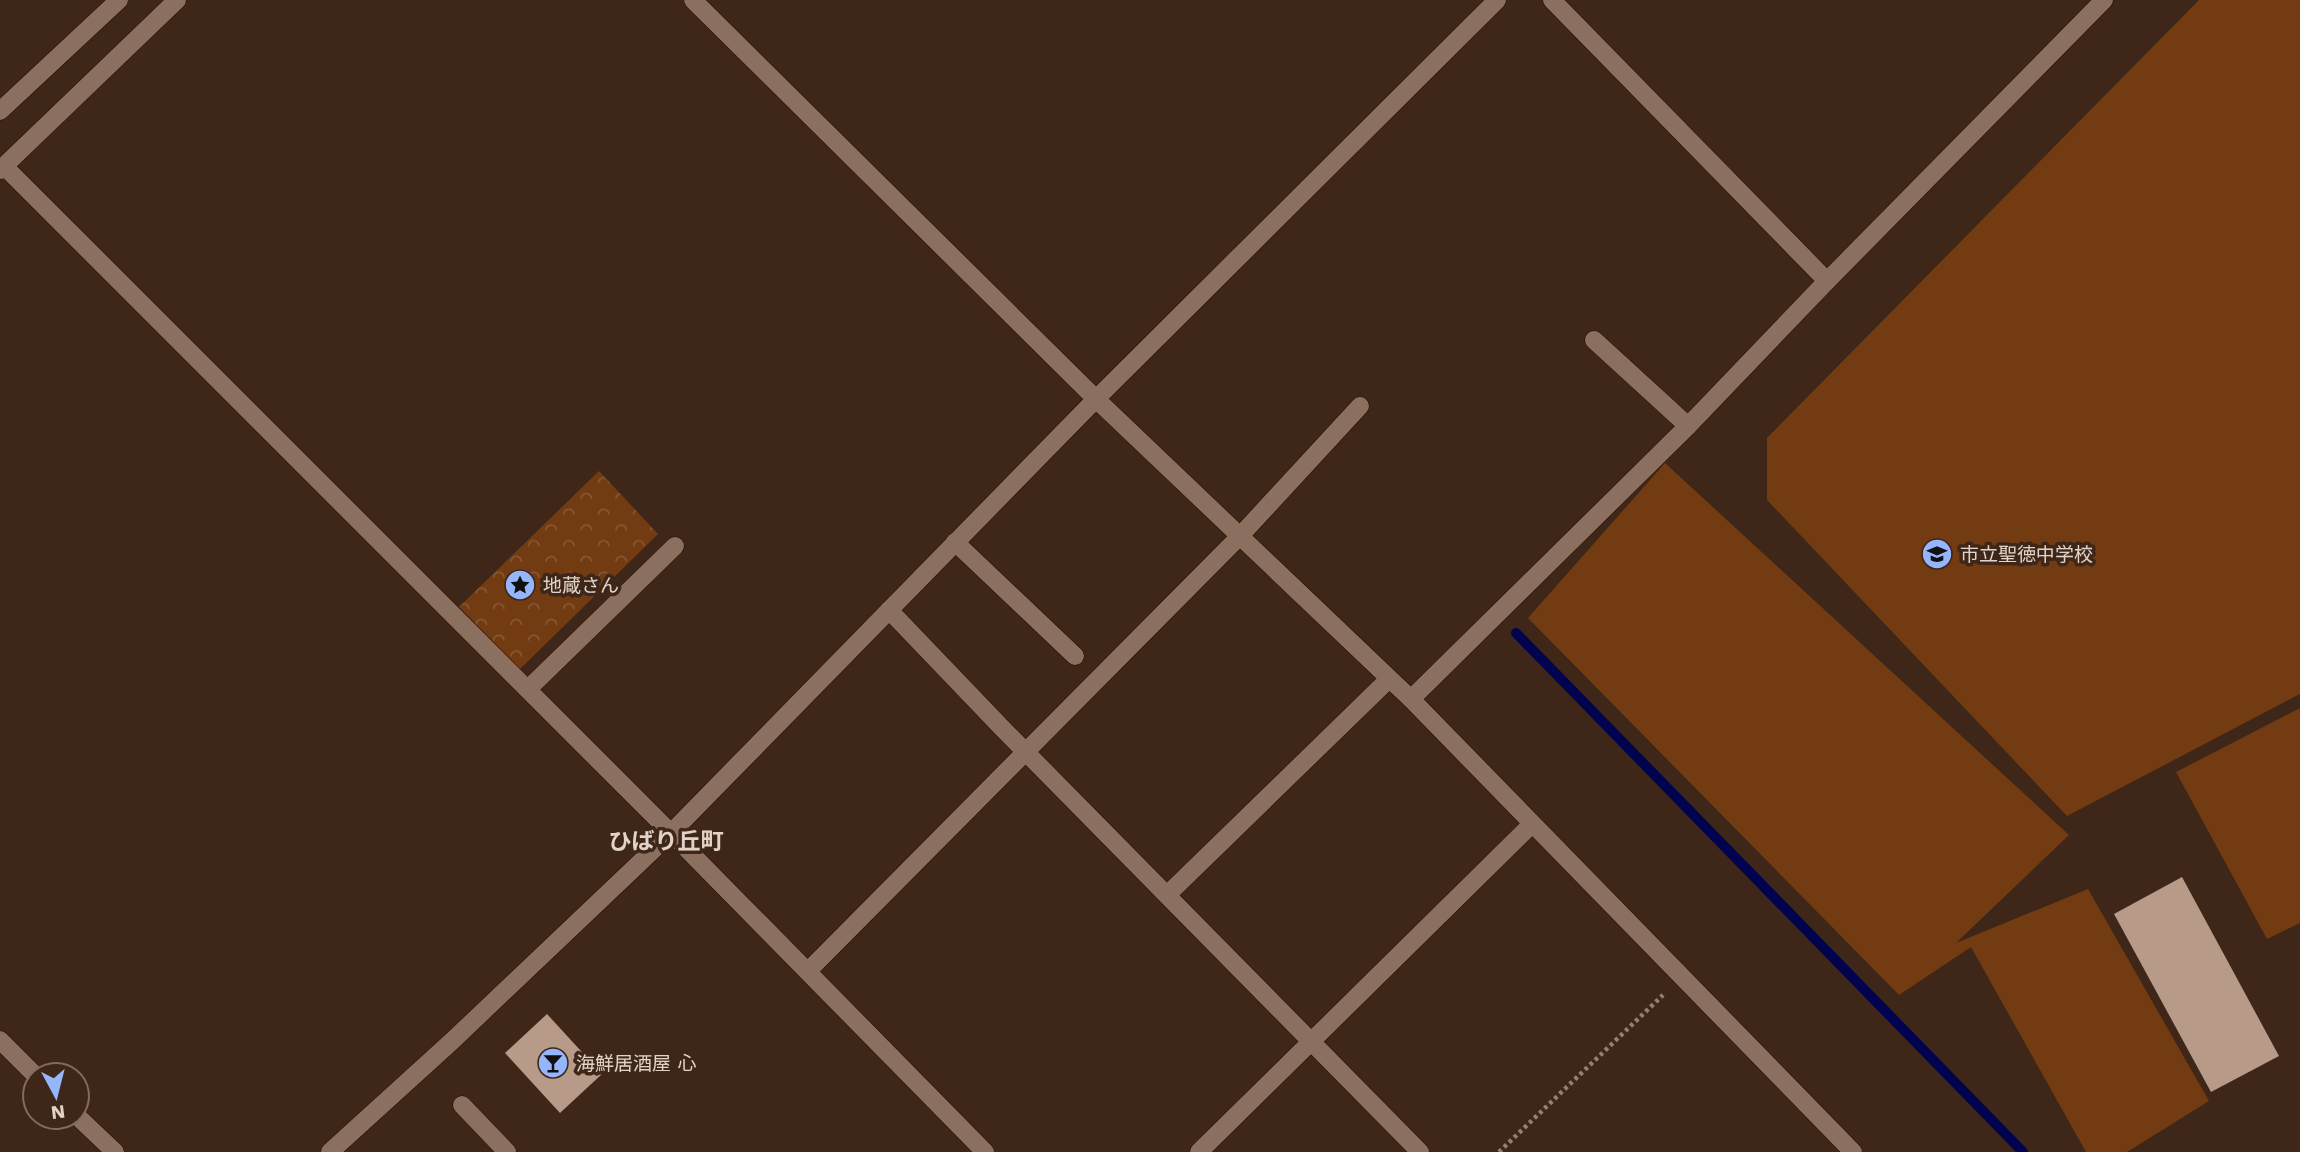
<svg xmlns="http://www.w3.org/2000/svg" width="2300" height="1152" viewBox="0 0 2300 1152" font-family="'Work Sans','Noto Sans JP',sans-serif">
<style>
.grass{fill:#733b12}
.forest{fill:url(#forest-crowns)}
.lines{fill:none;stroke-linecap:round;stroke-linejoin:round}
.stream{stroke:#01034f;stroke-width:10}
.building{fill:#b79a88}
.minor-casing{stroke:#240f03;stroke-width:19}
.path{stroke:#948175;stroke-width:4.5;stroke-dasharray:3.5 3.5;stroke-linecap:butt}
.minor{stroke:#8b6f5f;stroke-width:18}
.labels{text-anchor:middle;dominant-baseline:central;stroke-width:7;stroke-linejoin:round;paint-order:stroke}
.poi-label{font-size:19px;fill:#e2d2c9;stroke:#3e2718;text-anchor:start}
.quarter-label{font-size:23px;font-weight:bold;fill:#e2d2c9;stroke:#3e2718}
</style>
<defs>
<pattern id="forest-crowns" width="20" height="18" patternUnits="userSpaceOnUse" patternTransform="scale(1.75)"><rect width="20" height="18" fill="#733b12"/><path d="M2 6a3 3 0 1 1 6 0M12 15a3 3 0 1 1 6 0" fill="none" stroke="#875633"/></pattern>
</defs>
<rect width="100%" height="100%" fill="#3e2718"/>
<g class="grass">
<polygon points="2199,0 2300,0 2300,694 2067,816 1767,500 1767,438"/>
<polygon points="1665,463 2069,835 1956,943 2088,889 2209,1101 2127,1152 2086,1152 1971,947 1899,995 1528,618"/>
<polygon points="2300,708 2300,923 2267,939 2176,772"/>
</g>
<polygon class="forest" points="599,471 658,534 520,669 459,607"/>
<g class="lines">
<polyline class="stream" points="1516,633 2023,1152"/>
</g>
<g class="building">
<polygon points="2182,877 2279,1056 2211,1092 2114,914"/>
<polygon points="547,1014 602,1074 560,1113 505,1053"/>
</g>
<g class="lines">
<g class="minor-casing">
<g id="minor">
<polyline points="693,0 1096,399 1411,699 1853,1152"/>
<polyline points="1552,0 1827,281"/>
<polyline points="0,111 119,0"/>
<polyline points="4,166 671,833 985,1152"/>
<polyline points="0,170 177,0"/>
<polyline points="1594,340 1688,426"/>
<polyline points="955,542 1075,656"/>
<polyline points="889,610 1003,729 1420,1152"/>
<polyline points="528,689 675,546"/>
<polyline points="1411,699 1688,426 1827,281 2104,0"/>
<polyline points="1167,895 1389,679"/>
<polyline points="808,971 1240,536 1360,406"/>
<polyline points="0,1040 35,1075"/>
<polyline points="462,1105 507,1152"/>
<polyline points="77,1116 115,1152"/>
<polyline points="330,1152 451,1042 671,833 1096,399 1497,0"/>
<polyline points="1199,1152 1532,824"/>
</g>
</g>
<polyline class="path" points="1499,1152 1663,995"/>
<use href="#minor" class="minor"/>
</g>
<defs>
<g id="school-disc" transform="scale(1.575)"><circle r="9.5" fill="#95b6fd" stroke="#3e2718"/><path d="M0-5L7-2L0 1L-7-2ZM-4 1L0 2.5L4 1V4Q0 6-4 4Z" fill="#111"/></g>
<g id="sight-disc" transform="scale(1.575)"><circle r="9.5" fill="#95b6fd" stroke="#3e2718"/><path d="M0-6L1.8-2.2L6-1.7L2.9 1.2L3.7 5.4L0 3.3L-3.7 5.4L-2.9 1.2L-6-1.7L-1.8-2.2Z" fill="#111"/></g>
<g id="bar-disc" transform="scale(1.575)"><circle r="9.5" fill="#95b6fd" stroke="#3e2718"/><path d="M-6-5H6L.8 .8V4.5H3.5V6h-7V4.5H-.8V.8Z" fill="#111"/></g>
</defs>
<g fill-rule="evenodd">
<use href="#school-disc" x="1937" y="554"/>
<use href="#sight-disc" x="520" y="585"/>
<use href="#bar-disc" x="553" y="1063"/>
</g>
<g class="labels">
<g class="poi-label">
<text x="1960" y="554">市立聖徳中学校</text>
<text x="543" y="585">地蔵さん</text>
<text x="576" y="1063">海鮮居酒屋 心</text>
</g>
<g class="quarter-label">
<text x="666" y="841">ひばり丘町</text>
</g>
</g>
<g transform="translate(56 1096) rotate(173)"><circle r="33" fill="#3e2718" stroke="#806b5f" stroke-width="2"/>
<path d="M0-5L12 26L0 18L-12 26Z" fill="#95b6fd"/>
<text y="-10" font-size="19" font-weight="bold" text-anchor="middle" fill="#e2d2c9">N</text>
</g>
</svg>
